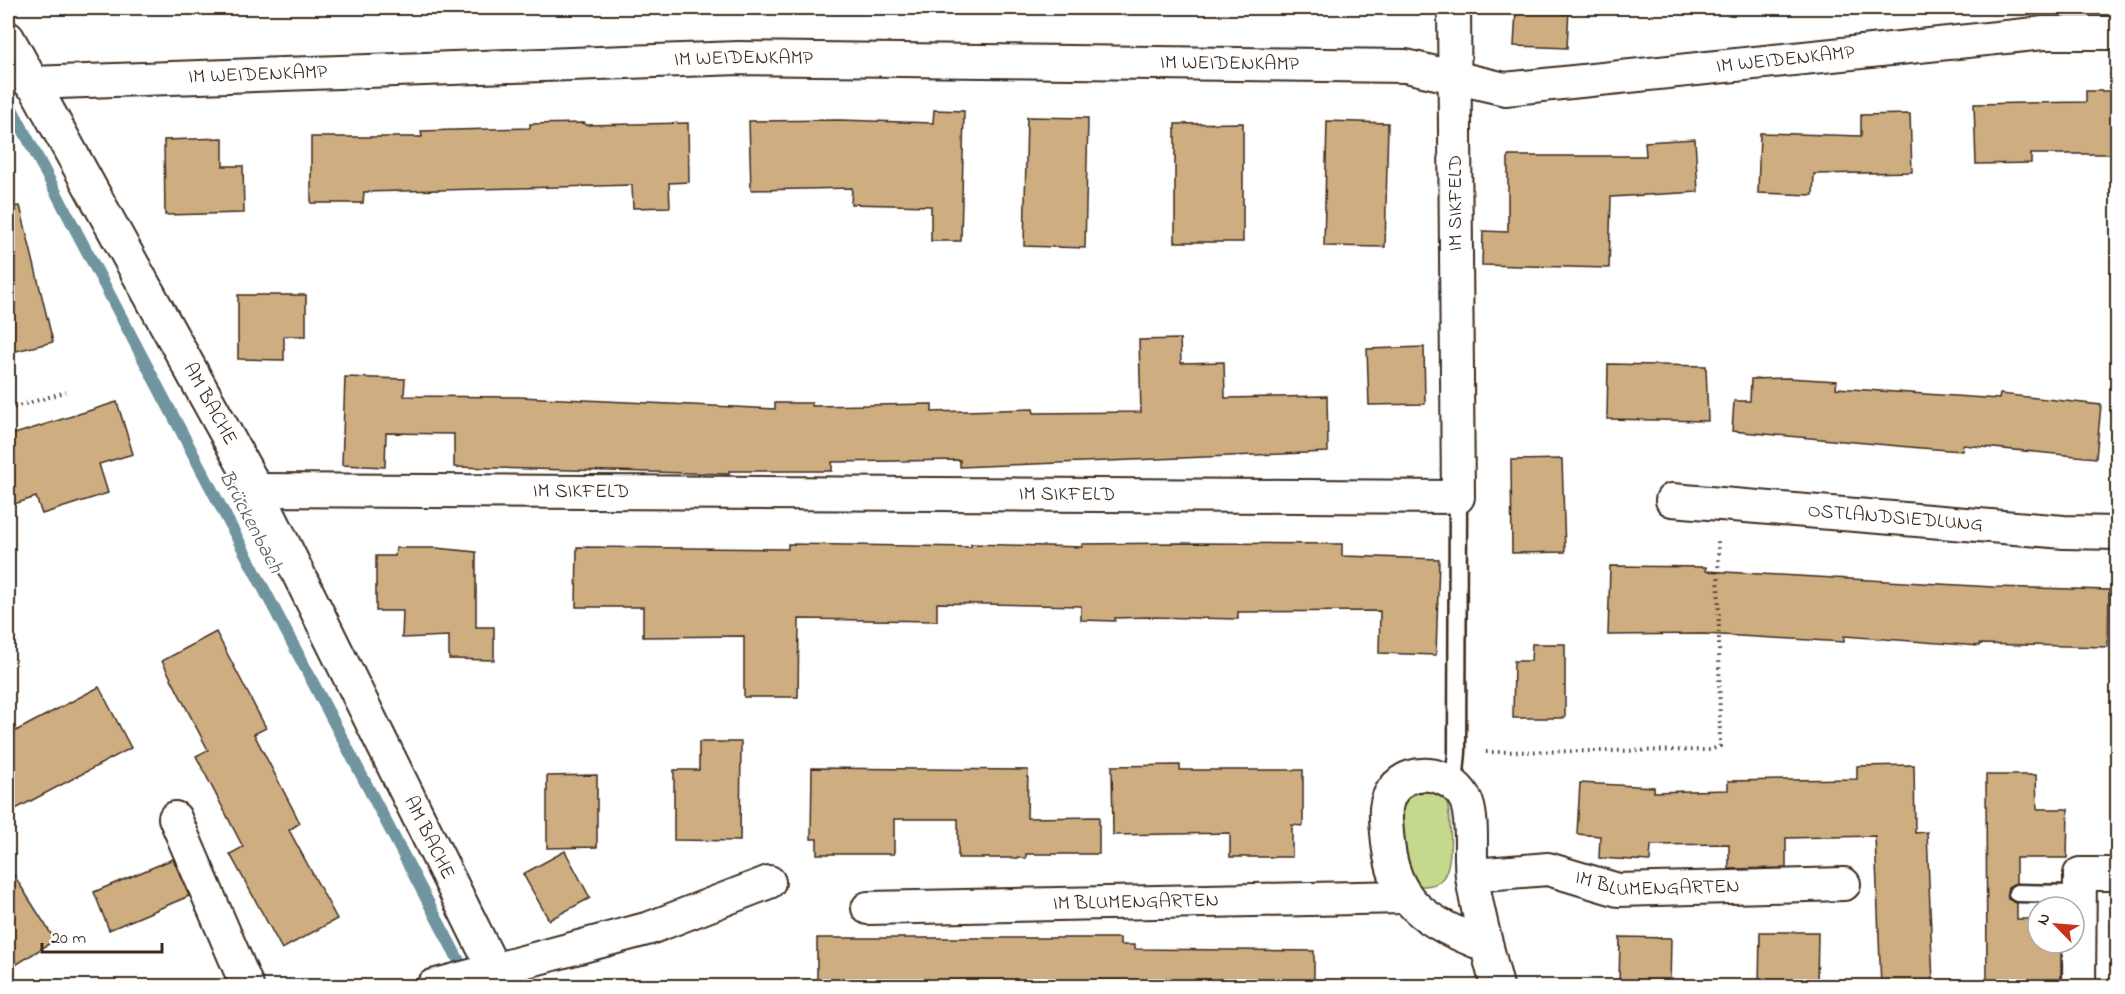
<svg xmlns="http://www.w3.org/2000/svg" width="2125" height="994" viewBox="0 0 2125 994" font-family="'Indie Flower',sans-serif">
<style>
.green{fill:#c4d98e;stroke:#808256;stroke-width:1.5}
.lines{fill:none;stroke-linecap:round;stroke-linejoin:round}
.stream{stroke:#6f959e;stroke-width:12}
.building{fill:#cead81;stroke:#3b2a1e;stroke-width:1.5}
.lane-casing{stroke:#3b2a1e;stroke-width:21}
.street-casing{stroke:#3b2a1e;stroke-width:36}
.path{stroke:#3b2a1e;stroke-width:4;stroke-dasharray:1.5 4.5;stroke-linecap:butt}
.lane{stroke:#fff;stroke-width:16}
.street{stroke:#fff;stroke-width:32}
.labels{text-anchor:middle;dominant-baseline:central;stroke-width:4.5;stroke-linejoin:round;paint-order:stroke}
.street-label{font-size:20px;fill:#3b2a1e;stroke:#fff}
.water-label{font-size:21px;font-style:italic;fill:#555f5e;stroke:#fff}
</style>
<rect width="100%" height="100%" fill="#fff"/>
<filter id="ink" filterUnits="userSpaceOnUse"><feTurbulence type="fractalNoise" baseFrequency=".0167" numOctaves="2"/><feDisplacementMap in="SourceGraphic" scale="12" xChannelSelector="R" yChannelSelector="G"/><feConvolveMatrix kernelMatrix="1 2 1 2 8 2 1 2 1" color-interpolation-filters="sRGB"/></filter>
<g filter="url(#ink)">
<path class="green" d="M1428,791l18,8c5,17 9,70 -6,82 -7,6 -18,5 -27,5l-10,-15 -2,-63 9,-13z"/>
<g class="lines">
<polyline class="stream" points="8,101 459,961"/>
</g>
<g class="building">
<polygon points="1520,8 1569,8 1567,48 1514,46 1516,10 1519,10"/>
<polygon points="2086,91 2118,91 2118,154 2031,154 2031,163 1976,164 1974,104 2086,102"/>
<polygon points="934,110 964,111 961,241 931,241 931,206 851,204 852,188 751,190 749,121 840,120 933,123"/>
<polygon points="1910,114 1912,172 1814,174 1813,195 1758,193 1760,133 1861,136 1861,115"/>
<polygon points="1027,117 1088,118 1085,248 1024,246"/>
<polygon points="1327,121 1388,123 1385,247 1324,246"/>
<polygon points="585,123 585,125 688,123 689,182 669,183 670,207 633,208 632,185 364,192 363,203 311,203 311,137 422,137 421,131 530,128 530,124"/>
<polygon points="1243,123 1243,242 1175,242 1175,124"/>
<polygon points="223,138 223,166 243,166 244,213 165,215 164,140"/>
<polygon points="1695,139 1698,192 1611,197 1609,268 1482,265 1483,231 1508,232 1508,156 1646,156 1645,142"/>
<polygon points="20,206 53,342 8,353 8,207"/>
<polygon points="238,295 306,295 306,336 284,336 284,360 238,359"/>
<polygon points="1180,339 1181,363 1224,362 1225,398 1327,396 1328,452 960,467 960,460 832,462 832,471 729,471 729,474 454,467 454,434 386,433 385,467 342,465 345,377 405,379 404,396 520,397 775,409 775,403 812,403 812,406 932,404 932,412 1033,409 1034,413 1141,412 1139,340"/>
<polygon points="1424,347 1425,404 1369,405 1367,349"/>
<polygon points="1608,364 1706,366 1708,421 1607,419"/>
<polygon points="1787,378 1837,381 1836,388 1999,399 2000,394 2101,405 2096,458 1963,445 1962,451 1921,448 1732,431 1734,401 1750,401 1751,379"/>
<polygon points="117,402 133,454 99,464 108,493 42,514 36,497 8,506 8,436"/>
<polygon points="1562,459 1565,552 1512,553 1511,460"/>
<polygon points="1182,543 1342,544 1342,556 1439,559 1436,655 1379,653 1380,611 1238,612 1238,619 1149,617 1115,618 1115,621 1081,620 1081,606 937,603 937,621 799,619 798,697 744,697 744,636 643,637 643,607 576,607 577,547 788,549 788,544 971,547 971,544 1082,547 1082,544"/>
<polygon points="396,548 436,548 476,552 476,627 494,627 494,660 449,659 449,636 402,638 403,611 376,611 376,556 395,556"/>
<polygon points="1610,566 1706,567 1706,571 1993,587 2109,590 2108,647 1979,644 1979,646 1844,636 1844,642 1704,634 1608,635"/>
<polygon points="216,632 266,728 254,734 300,823 289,830 337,919 282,949 230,854 243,847 196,756 208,750 162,661"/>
<polygon points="1532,644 1565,644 1565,718 1513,718 1514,661 1531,661"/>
<polygon points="99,687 131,748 8,813 8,735"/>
<polygon points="699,742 741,742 740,841 674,840 674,770 699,770"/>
<polygon points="1180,765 1180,770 1303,770 1303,826 1292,825 1292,857 1230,857 1230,833 1113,835 1112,766"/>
<polygon points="1914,765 1915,833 1927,832 1933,984 1930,987 1881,987 1875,836 1786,838 1786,868 1729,869 1729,844 1651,845 1650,861 1599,858 1600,836 1577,834 1580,783 1654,787 1654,792 1728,790 1728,781 1857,779 1857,766"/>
<polygon points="812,768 1028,770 1027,818 1099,817 1099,854 1026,854 1026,858 958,858 958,819 894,819 894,854 817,854 817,839 811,839"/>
<polygon points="597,775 597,847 547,848 547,776"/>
<polygon points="1986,775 2036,775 2037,809 2068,809 2067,858 2016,858 2016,883 2008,887 2007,892 2008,899 2017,903 2017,919 2038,919 2038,943 2061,943 2061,984 1987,984"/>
<polygon points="565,851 590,898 549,920 523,874"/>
<polygon points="173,859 189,896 109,930 94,892"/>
<polygon points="8,866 55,940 8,970"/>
<polygon points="1760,932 1818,932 1817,987 1759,987"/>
<polygon points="1620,937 1671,938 1670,987 1619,987"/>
<polygon points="817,938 1120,938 1120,945 1135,945 1135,949 1314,951 1314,987 817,987"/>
</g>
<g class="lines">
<g class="lane-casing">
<g id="lane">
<polyline points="1454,785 1457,752 1458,497"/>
<polyline points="2017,893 2080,894"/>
</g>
</g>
<g class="street-casing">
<g id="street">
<path id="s1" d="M8,38l249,452 245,496"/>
<path id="s2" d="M30,83l709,-25 667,8 99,23 539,-56h74"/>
<path id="s3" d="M257,490l1201,7 -4,-489"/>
<path id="s4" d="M1672,500l392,32 54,1"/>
<polyline points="175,818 247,986"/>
<path id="s5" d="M1472,875l76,-6 70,21 226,-6"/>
<path id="s6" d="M868,908l536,-11"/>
<path d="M1487,946c-62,-25 -95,-42 -100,-113 -1,-15 -4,-30 6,-43 19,-26 63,-17 74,13 7,23 2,49 5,73 5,37 16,74 25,110"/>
<polyline points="433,986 650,928 769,882"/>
<polyline points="2079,986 2080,874 2118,874"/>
</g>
</g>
<g class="path">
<polyline points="8,409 66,392"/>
<polyline points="1486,752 1711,750 1720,746 1718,539"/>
</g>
<use href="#lane" class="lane"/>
<use href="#street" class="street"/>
</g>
</g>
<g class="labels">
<g class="street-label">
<text stroke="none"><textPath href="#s2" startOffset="714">IM WEIDENKAMP</textPath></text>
<text stroke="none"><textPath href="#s2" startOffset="1760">IM WEIDENKAMP</textPath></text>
<text stroke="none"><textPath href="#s2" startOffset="1200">IM WEIDENKAMP</textPath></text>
<text stroke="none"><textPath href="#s2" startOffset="228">IM WEIDENKAMP</textPath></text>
<text transform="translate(1456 203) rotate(-90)">IM SIKFELD</text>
<text stroke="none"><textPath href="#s1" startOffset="418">AM BACHE</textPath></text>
<text stroke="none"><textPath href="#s3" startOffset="324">IM SIKFELD</textPath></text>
<text stroke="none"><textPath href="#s3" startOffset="810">IM SIKFELD</textPath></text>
<text stroke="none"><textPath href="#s4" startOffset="224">OSTLANDSIEDLUNG</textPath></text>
<text stroke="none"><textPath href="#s1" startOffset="904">AM BACHE</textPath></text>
<text stroke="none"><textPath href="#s5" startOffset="188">IM BLUMENGARTEN</textPath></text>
<text stroke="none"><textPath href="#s6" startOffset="268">IM BLUMENGARTEN</textPath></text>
</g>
<g class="water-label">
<text transform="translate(250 522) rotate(62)">Brückenbach</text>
</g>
</g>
<rect width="2125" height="994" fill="none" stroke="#fff" stroke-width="30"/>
<rect x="15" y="15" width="2095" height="964" fill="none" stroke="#3b2a1e" stroke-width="2" filter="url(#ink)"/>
<g transform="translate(2056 925) rotate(295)"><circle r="28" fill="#ffffff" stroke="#b1aaa5" stroke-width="1.5"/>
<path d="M0-4.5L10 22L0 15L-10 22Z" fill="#c8321e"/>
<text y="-9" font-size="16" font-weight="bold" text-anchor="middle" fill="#3b2a1e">N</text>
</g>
<path d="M42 943v9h120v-9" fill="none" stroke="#3b2a1e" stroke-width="3"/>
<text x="51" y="943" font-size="18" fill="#3b2a1e" stroke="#ffffff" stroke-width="4.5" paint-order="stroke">20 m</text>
</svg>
